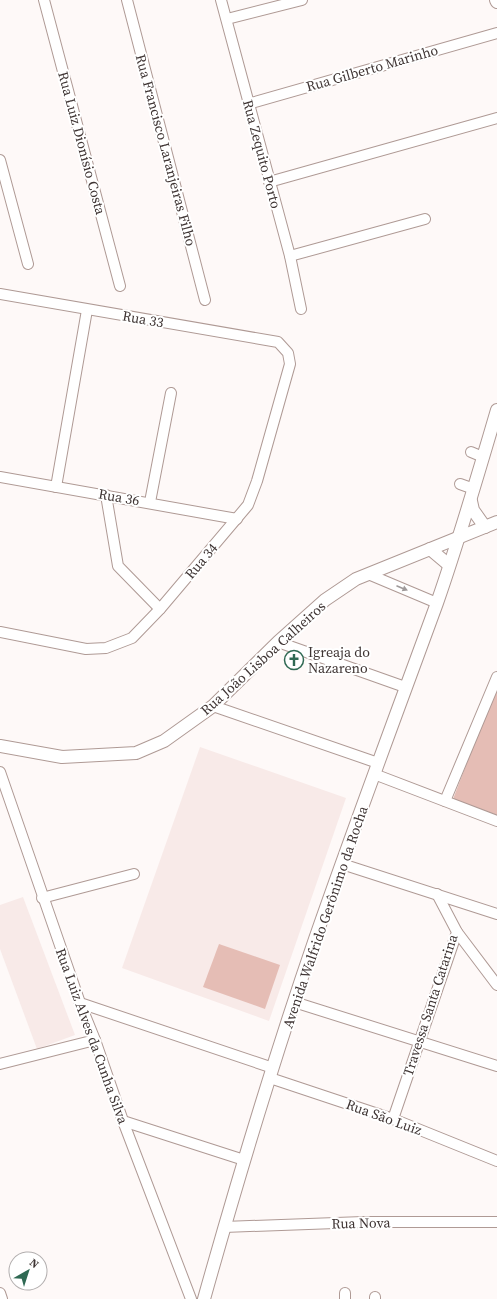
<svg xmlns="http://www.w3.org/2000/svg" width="497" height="1299" viewBox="0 0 497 1299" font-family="'Source Serif 4',serif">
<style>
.built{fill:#f8eae8}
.park{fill:#e5bdb5}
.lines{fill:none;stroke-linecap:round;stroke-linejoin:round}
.minor-casing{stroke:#af9a95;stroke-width:12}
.tertiary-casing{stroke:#af9a95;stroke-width:14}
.minor{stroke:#fff;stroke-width:10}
.tertiary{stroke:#fff;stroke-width:12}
.oneway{fill:#9f9a9a}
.labels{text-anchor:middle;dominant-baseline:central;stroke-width:4;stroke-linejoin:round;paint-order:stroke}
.street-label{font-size:14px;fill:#3f3534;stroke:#fff}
.poi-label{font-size:14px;fill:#3f3534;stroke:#fff;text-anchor:start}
</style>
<rect width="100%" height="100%" fill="#fef9f8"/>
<g class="built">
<polygon points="200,747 346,798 269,1021 122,968"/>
<polygon points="23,897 75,1035 37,1049 0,949 0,905"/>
</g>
<g class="park">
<polygon points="497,685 497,815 453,799"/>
<polygon points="219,944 280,965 265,1009 203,987"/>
</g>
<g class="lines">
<g class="minor-casing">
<g id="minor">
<polyline points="44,0 120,286"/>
<polyline points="127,0 205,300"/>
<polyline points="221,0 290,256 301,309"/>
<polyline points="227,19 302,0"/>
<polyline points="248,104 497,33"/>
<polyline points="0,160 28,264"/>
<polyline points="269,182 497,118"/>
<polyline points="290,256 425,219"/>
<polyline points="0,294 278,342 288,353 290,364 257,481 248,505 160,609 132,638 106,648 86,649 0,632"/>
<polyline points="471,452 483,457"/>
<polyline points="0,477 237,519"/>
<polyline points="460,484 474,489"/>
<polyline points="56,487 87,310"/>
<polyline points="106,495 118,566 160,609"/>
<polyline points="150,502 171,393"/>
<polyline points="368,574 437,603"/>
<polyline points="278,642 405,687"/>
<polyline points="213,706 378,763"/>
<polyline points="0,772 80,1003 95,1040 123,1121 191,1299"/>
<polyline points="374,774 497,821"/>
<polyline points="445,801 497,677"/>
<polyline points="342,864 497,914"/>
<polyline points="42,898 134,874"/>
<polyline points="457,932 497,985"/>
<polyline points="294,1002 497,1066"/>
<polyline points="80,1003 273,1068"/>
<polyline points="0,1064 95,1040"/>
<polyline points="270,1078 393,1119 497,1161"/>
<polyline points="393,1119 457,932 437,894"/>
<polyline points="123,1121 244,1160"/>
<polyline points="224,1227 363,1222 497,1222"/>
<polyline points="0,1293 2,1299"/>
<polyline points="345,1299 345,1293"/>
<polyline points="375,1299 375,1297"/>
</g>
</g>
<g class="tertiary-casing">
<g id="tertiary">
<polyline points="496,0 497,2"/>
<polyline points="471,501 473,510 485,527"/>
<polyline points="430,549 449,565"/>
<polyline points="0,746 62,757 136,753 164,741 213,706 278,642 325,600 356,579 497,522"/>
<path d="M204,1299c34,-121 70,-241 111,-360 39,-112 81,-224 122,-336 22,-63 41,-128 60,-193"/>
</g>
</g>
<use href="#minor" class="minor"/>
<use href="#tertiary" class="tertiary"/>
</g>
<defs><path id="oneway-solid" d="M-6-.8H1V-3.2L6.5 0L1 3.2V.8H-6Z"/></defs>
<use class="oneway" href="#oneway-solid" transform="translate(402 588) rotate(23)"/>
<defs>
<g id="church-ring" transform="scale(1)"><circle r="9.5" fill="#fff" stroke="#2f6953" stroke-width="1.5"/><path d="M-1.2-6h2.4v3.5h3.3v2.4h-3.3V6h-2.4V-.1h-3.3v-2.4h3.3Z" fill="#2f6953"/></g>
</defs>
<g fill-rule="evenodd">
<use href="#church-ring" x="294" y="660"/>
</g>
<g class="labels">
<g class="street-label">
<text transform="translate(372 68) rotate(-16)">Rua Gilberto Marinho</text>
<text transform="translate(82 143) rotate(75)">Rua Luiz Dionísio Costa</text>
<text transform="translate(166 150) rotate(75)">Rua Francisco Laranjeiras Filho</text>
<text transform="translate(262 154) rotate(75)">Rua Zequito Porto</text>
<text transform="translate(143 319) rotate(10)">Rua 33</text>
<text transform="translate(119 497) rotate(10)">Rua 36</text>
<text transform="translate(201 561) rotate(-50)">Rua 34</text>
<text transform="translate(263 658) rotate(-42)">Rua João Lisboa Calheiros</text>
<text transform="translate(325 917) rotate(-71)">Avenida Walfrido Gerônimo da Rocha</text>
<text transform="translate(430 1005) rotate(-72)">Travessa Santa Catarina</text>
<text transform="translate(92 1036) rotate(70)">Rua Luiz Alves da Cunha Silva</text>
<text transform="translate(384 1117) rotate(20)">Rua São Luiz</text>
<text transform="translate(361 1223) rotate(-1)">Rua Nova</text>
</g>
<g class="poi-label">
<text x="308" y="652">Igreaja do<tspan x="308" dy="16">Nazareno</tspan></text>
</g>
</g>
<g transform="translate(28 1271) rotate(39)"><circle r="19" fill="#ffffff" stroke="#b2aeae"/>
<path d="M0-3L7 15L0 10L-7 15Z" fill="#2f6953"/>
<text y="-6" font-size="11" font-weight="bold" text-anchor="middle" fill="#3f3534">N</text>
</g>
</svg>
